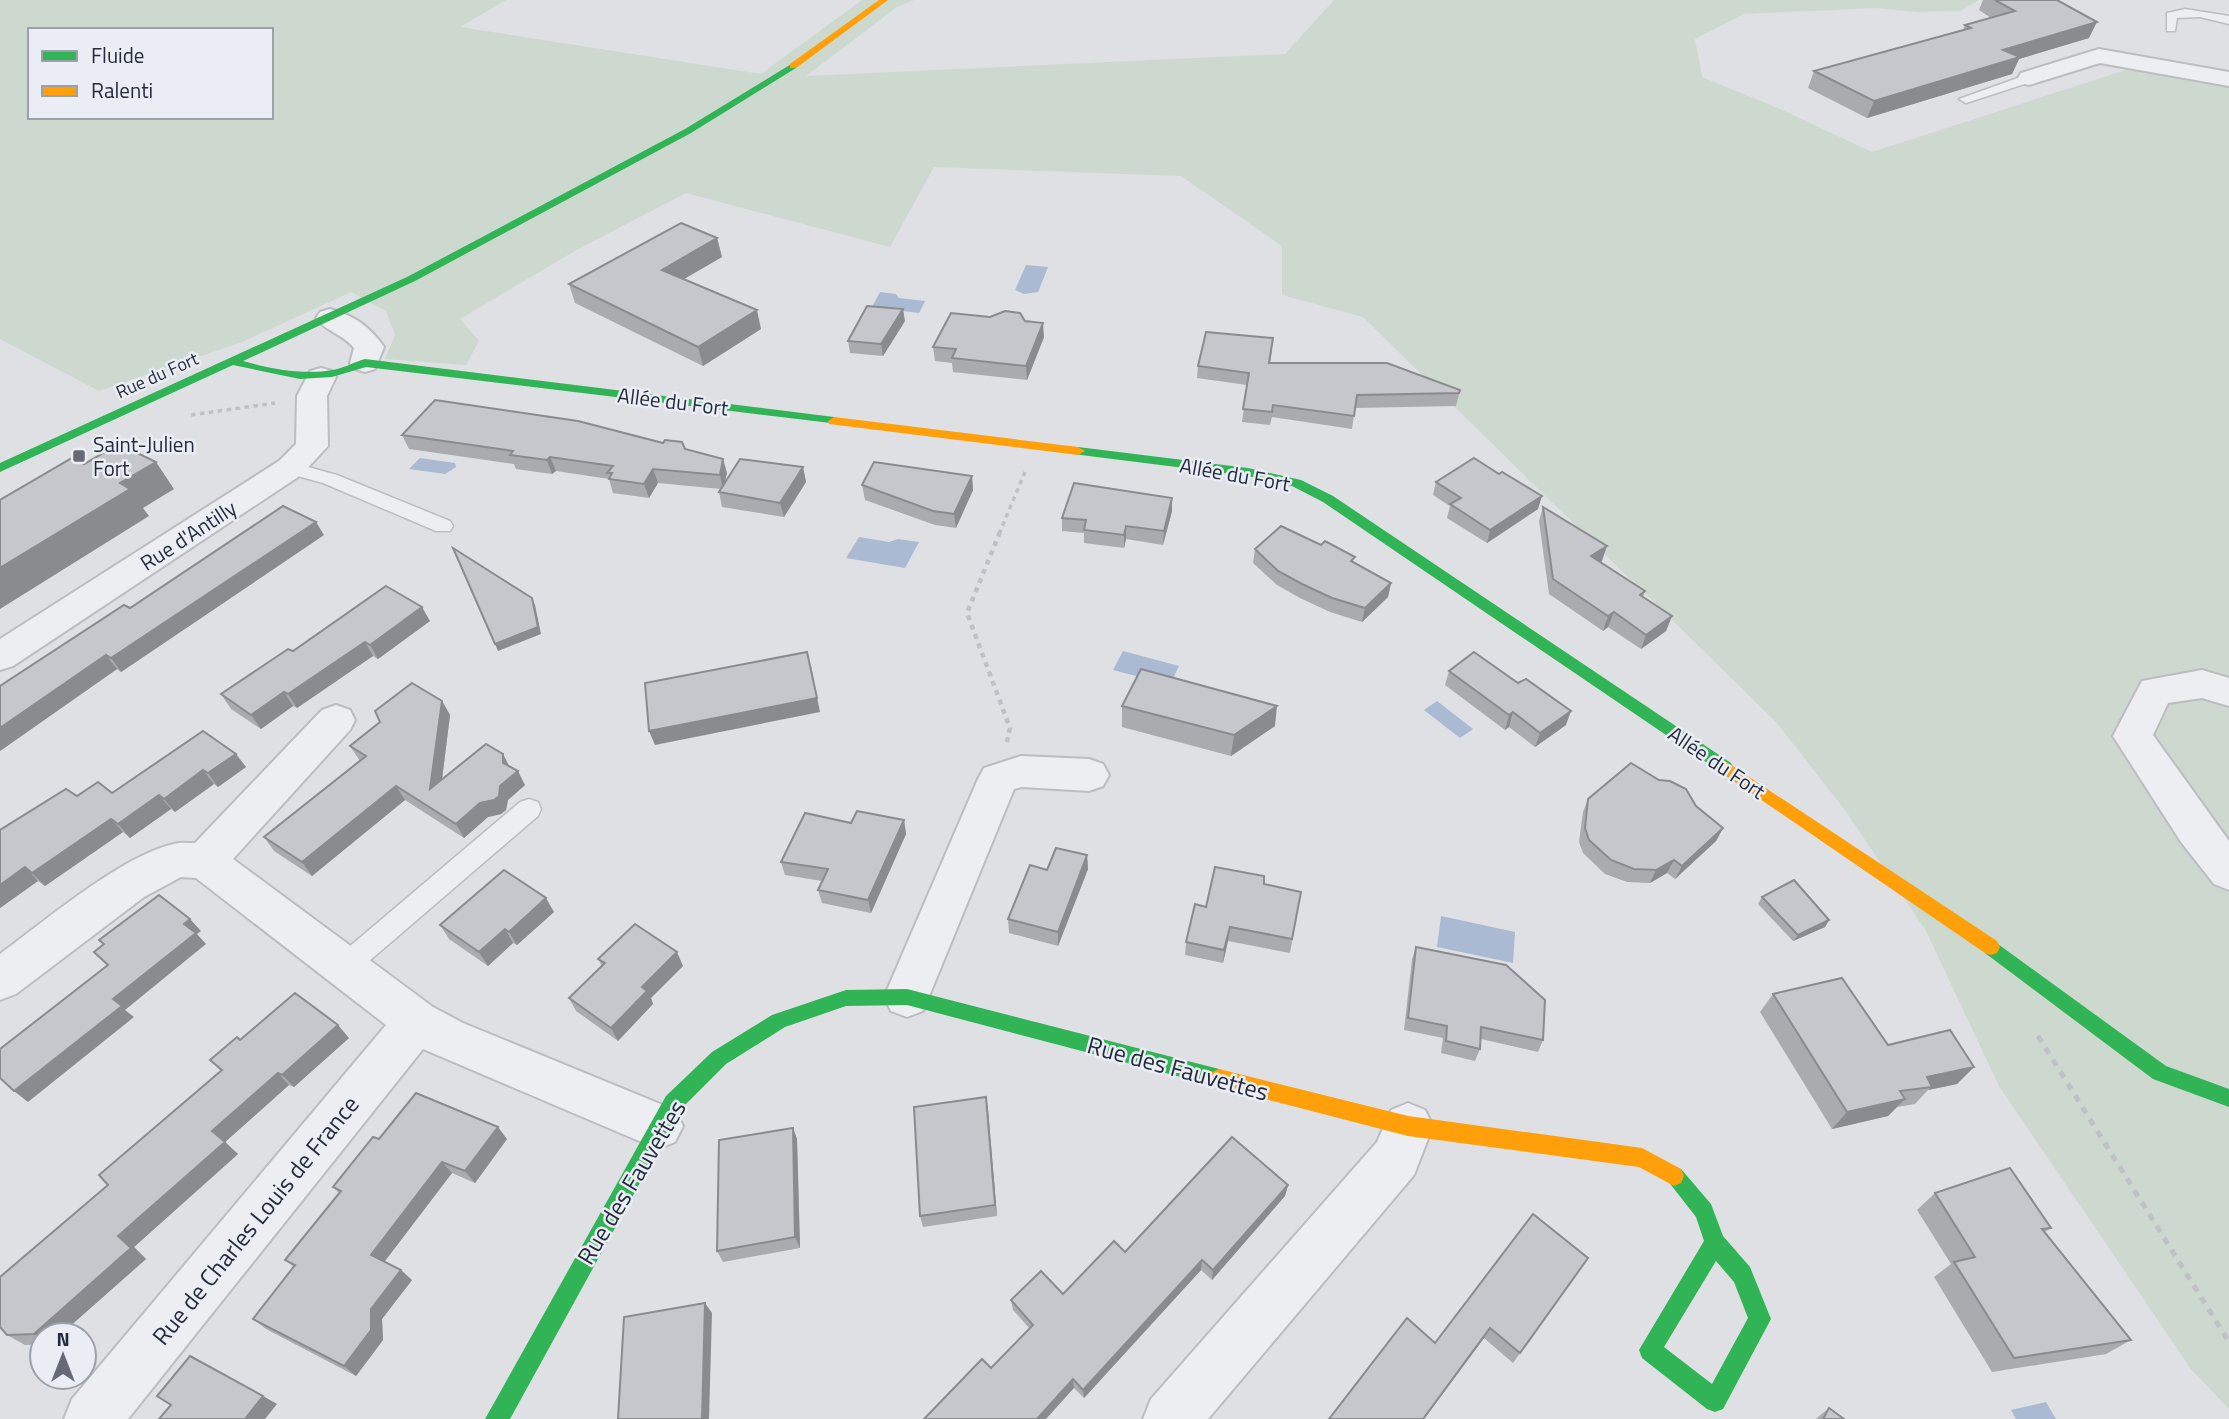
<svg xmlns="http://www.w3.org/2000/svg" width="2229" height="1419" viewBox="0 0 2229 1419" font-family="'Titillium Web',sans-serif">
<style>
.green{fill:#cdd8ce;fill-rule:evenodd}
.water{fill:#aabad2}
.lines{fill:none;stroke-linecap:round;stroke-linejoin:round}
.lane-casing{stroke:#bbbdc1;stroke-width:3}
.street-casing{stroke:#bbbdc1;stroke-width:4}
.path-far2{stroke:#c0c1c7;stroke-width:3.5;stroke-dasharray:4.5 4.5;stroke-linecap:butt}
.path-far1{stroke:#c0c1c7;stroke-width:4.5;stroke-dasharray:5 5;stroke-linecap:butt}
.path{stroke:#c0c1c7;stroke-width:5;stroke-dasharray:7 7;stroke-linecap:butt}
.lane{fill:#edeef1;fill-rule:evenodd}
.street{fill:#edeef1;fill-rule:evenodd}
.fast{fill:#30b455;fill-rule:evenodd}
.slow{fill:#ff9f0a;fill-rule:evenodd}
.wall{fill:#a9abaf}
.shaded-wall{fill:#8a8b8f}
.building{fill:#c5c7cc;stroke:#8a8b8f;stroke-width:2}
.poi-dot{fill:#656a77;stroke:#eaeef4;stroke-width:2.5}
.labels{text-anchor:middle;dominant-baseline:central;stroke-width:5;stroke-linejoin:round;paint-order:stroke}
.far-street-label{font-size:18px;fill:#242b3d;stroke:#eaeef4}
.street-label{font-size:21px;fill:#242b3d;stroke:#eaeef4}
.poi-label{font-size:21px;fill:#242b3d;stroke:#eaeef4;text-anchor:start}
.near-street-label{font-size:24px;fill:#242b3d;stroke:#eaeef4}
</style>
<rect width="100%" height="100%" fill="#dee0e4"/>
<path class="green" d="M0,0h506l-46,27 301,47 101,-74h52l-17,7 -91,69 479,-22 49,-54h645l-19,11 -42,1 -43,-4 -131,6 -49,25 7,38 78,32 92,43 260,-84 97,18v1323l-38,-40 -192,-283 -73,-155 -81,-121 -69,-88 -413,-405 -81,-22v-49l-101,-70 -247,-9 -44,80 -204,-54 -108,56 -118,70 19,22 -13,24 -81,-6 10,-24 -9,-24 -35,-19 -109,50 -143,49 -99,-52zM30,30h241v87h-241z"/>
<g class="water">
<polygon points="1026,265 1048,267 1038,292 1024,294 1015,290"/>
<polygon points="880,292 896,294 899,298 925,301 919,313 872,307"/>
<polygon points="420,458 455,463 456,467 445,474 409,469"/>
<polygon points="859,537 889,542 898,539 919,542 905,568 846,558"/>
<polygon points="1123,651 1179,666 1170,685 1113,670"/>
<polygon points="1437,701 1473,729 1460,738 1424,710"/>
<polygon points="1441,916 1515,932 1513,963 1437,947"/>
<polygon points="2046,1402 2056,1419 2016,1419 2011,1410"/>
</g>
<g class="lines">
<g class="lane-casing">
<g id="lane">
<polygon points="2185,9 2229,16 2229,24 2200,17 2177,18 2175,31 2167,31 2167,13"/>
<polygon points="2029,74 2036,78 2034,81 1966,103 1959,99"/>
<polygon points="290,462 337,475 450,521 453,526 450,531 436,531 323,483 283,472 280,468 283,464"/>
<polygon points="529,799 538,802 541,809 538,816 354,974 345,978 336,974 332,966 336,958 520,802"/>
</g>
</g>
<g class="street-casing">
<g id="street">
<polygon points="2099,49 2229,72 2229,86 2100,63 2029,85 2021,83 2018,78 2021,73"/>
<path d="M330,309c24,6 40,18 54,38l-9,22 -10,3 -10,-3 -5,-6 4,-15c-11,-14 -29,-17 -38,-30l4,-6z"/>
<polygon points="321,368 332,371 336,377 327,396 328,446 301,475 13,666 0,670 0,639 279,461 296,444 297,396 310,371"/>
<polygon points="2202,670 2229,678 2229,706 2202,698 2168,703 2153,735 2229,841 2229,890 2214,884 2181,842 2113,736 2142,681"/>
<path d="M336,705l14,5 5,10 -5,10 -117,129 200,148 30,16 212,87 8,16 -8,16 -17,7 -235,-100 -295,370h-64l8,-20 314,-374 -190,-147 -15,-1 -37,20 -128,97 -16,6v-46c45,-33 121,-98 174,-110 6,-2 14,-1 21,-1l127,-133z"/>
<polygon points="1021,756 1089,759 1103,764 1109,775 1103,786 1089,791 1022,787 1014,789 923,1011 907,1017 891,1011 884,997 978,779 984,768"/>
<polygon points="1408,1103 1425,1110 1433,1126 1414,1175 1208,1419 1143,1419 1151,1399 1377,1142 1391,1110"/>
</g>
</g>
<g class="path-far2">
<polyline points="191,415 275,403"/>
<polyline points="999,534 1025,472"/>
</g>
<polyline class="path-far1" points="1000,532 967,613 1010,728 1007,742"/>
<polyline class="path" points="2038,1036 2229,1342"/>
<use href="#lane" class="lane"/>
<use href="#street" class="street"/>
<g class="fast">
<path d="M793,63l3,1v4l-105,65 -276,148 -172,80c29,8 60,14 90,9 11,-2 21,-8 32,-11l469,58 6,4 -1,3 -473,-57 -34,10 -32,2 -67,-14 -233,107v-9l407,-186 278,-148z"/>
<polygon points="1078,447 1248,468 1301,480 1333,496 1731,763 1733,767 1731,771 1719,771 1323,502 1292,486 1248,476 1073,454 1071,451"/>
<polygon points="1991,939 2166,1066 2229,1089 2229,1107 2153,1079 1985,953 1982,947 1985,941"/>
<polygon points="907,989 1219,1069 1226,1072 1229,1078 1226,1084 1219,1087 907,1005 846,1006 785,1027 726,1064 680,1110 510,1419 485,1419 666,1096 712,1052 772,1015 846,990"/>
<path d="M1674,1166l7,3 30,35 12,32 27,31 21,52 -48,90 -8,3 -8,-3 -65,-51 -3,-8 65,-109 -8,-24 -32,-41 3,-7zM1716,1261l18,21 14,36 -36,66 -48,-37z"/>
</g>
<g class="slow">
<polygon points="879,0 888,0 796,68 790,68 790,64"/>
<polygon points="834,417 1078,447 1085,451 1078,455 829,424 828,421"/>
<polygon points="1725,761 1997,941 2000,947 1997,953 1991,955 1985,953 1719,771 1717,767 1719,763"/>
<polygon points="1219,1069 1408,1116 1642,1148 1681,1169 1684,1176 1681,1183 1674,1186 1639,1167 1408,1136 1219,1087 1212,1084 1209,1078 1212,1072"/>
</g>
</g>
<g class="wall">
<polygon points="1983,0 2057,0 2089,38 2019,59 2012,74 1867,118 1808,88 1814,71 1963,30 1965,25 1991,18 1979,10"/>
<polygon points="717,238 722,257 683,279 761,329 703,366 575,303 569,284"/>
<polygon points="905,321 883,356 850,353 848,341"/>
<polygon points="1025,321 1044,337 1027,380 953,372 952,363 935,361 933,347"/>
<polygon points="1272,351 1270,363 1460,390 1456,406 1355,408 1352,429 1272,417 1270,425 1242,422 1247,385 1197,378 1198,366"/>
<polygon points="402,435 685,449 727,473 725,483 803,467 806,482 784,517 722,507 719,492 721,489 658,483 649,498 613,493 609,479 556,471 552,474 516,469 514,464 409,449"/>
<polygon points="972,476 973,490 956,528 935,525 865,500 862,485"/>
<polygon points="1436,482 1538,509 1487,543 1447,518 1450,506 1433,495"/>
<polygon points="1543,507 1602,561 1600,562 1645,591 1643,597 1672,616 1666,631 1641,649 1608,627 1603,631 1549,594 1539,521"/>
<polygon points="1172,511 1163,545 1126,539 1124,548 1084,543 1084,533 1062,531 1062,518"/>
<polygon points="324,535 121,672 117,669 0,751 130,608"/>
<polygon points="1255,549 1354,563 1391,583 1388,597 1362,622 1330,612 1300,598 1277,585 1253,563"/>
<polygon points="430,621 378,659 373,656 297,708 293,706 261,729 231,709 221,694 293,651"/>
<polygon points="1449,671 1518,683 1566,725 1535,747 1509,727 1505,730 1445,685"/>
<polygon points="442,701 450,715 442,780 503,754 509,766 525,785 508,800 506,810 501,814 488,817 464,838 405,800 312,876 274,851 264,837 360,761 350,746"/>
<polygon points="1122,706 1275,726 1231,756 1122,727"/>
<polygon points="203,731 246,767 218,787 214,784 175,812 171,809 130,838 123,832 45,886 38,881 0,908 0,830 77,796 112,793"/>
<polygon points="1588,799 1696,806 1723,828 1716,841 1675,879 1667,873 1650,883 1627,882 1605,874 1583,853 1579,842 1583,812"/>
<polygon points="904,820 906,834 871,913 822,903 818,890 822,881 785,875 781,862 851,823"/>
<polygon points="1087,855 1088,869 1058,946 1009,933 1008,919 1047,870"/>
<polygon points="1264,884 1301,892 1290,953 1228,941 1223,963 1185,955 1186,942 1206,907"/>
<polygon points="1762,897 1829,920 1825,927 1793,941 1758,904"/>
<polygon points="554,912 517,945 513,943 488,966 449,939 440,925"/>
<polygon points="1416,947 1543,1040 1538,1052 1481,1039 1480,1049 1475,1061 1441,1053 1443,1038 1404,1030 1412,959"/>
<polygon points="598,959 683,966 651,998 653,1004 618,1041 576,1011 569,998 602,966"/>
<polygon points="1773,994 1888,1045 1974,1067 1957,1084 1928,1090 1915,1104 1897,1107 1888,1116 1832,1129 1760,1012"/>
<polygon points="349,1038 294,1087 289,1085 225,1142 238,1154 134,1247 146,1259 60,1335 42,1335 42,1344 25,1345 7,1335 221,1071 210,1060 240,1040"/>
<polygon points="986,1097 997,1216 923,1227 920,1216"/>
<polygon points="793,1128 797,1139 800,1248 723,1262 717,1251"/>
<polygon points="379,1139 507,1139 475,1183 452,1173 384,1262 412,1280 382,1319 383,1340 356,1376 266,1329 253,1319 294,1267 285,1260 339,1193 333,1187"/>
<polygon points="1288,1185 1285,1196 1212,1280 1201,1270 1084,1398 1074,1388 991,1368 1030,1329 1013,1310 1011,1300 1063,1294"/>
<polygon points="1935,1193 2051,1228 2045,1232 2131,1340 2106,1354 1992,1372 1934,1277 1951,1264 1917,1210"/>
<polygon points="1588,1258 1513,1363 1484,1338 1424,1419 1329,1419 1435,1343"/>
<polygon points="1829,1408 1844,1419 1816,1419 1818,1417"/>
</g>
<g class="shaded-wall">
<polygon points="2097,22 2089,38 2019,59 2012,74 1867,118 1874,101 2003,50"/>
<polygon points="717,238 722,257 667,289 662,270"/>
<polygon points="903,309 905,321 883,356 881,344"/>
<polygon points="757,310 761,329 703,366 698,347"/>
<polygon points="1043,323 1044,337 1027,380 1026,366"/>
<polygon points="550,457 556,471 552,474 547,460"/>
<polygon points="723,459 727,473 723,489 720,475"/>
<polygon points="156,462 174,489 143,508 149,516 0,609 0,568 120,483"/>
<polygon points="803,467 806,482 784,517 780,503"/>
<polygon points="653,469 658,483 649,498 644,484"/>
<polygon points="972,476 973,490 956,528 954,514"/>
<polygon points="1542,496 1538,509 1487,543 1490,530"/>
<polygon points="1172,498 1172,511 1163,545 1164,531"/>
<polygon points="316,522 324,535 121,672 111,658"/>
<polygon points="1126,526 1126,539 1124,548 1124,535"/>
<polygon points="1607,546 1602,561 1586,570 1591,556"/>
<polygon points="1391,583 1388,597 1362,622 1365,608"/>
<polygon points="532,598 535,605 541,634 498,651 495,644"/>
<polygon points="422,607 430,621 378,659 370,645"/>
<polygon points="1614,612 1608,627 1603,631 1608,616"/>
<polygon points="1672,616 1666,631 1641,649 1646,635"/>
<polygon points="365,642 373,656 297,708 288,694"/>
<polygon points="106,655 117,669 0,751 0,728"/>
<polygon points="811,666 820,712 655,745 649,731"/>
<polygon points="284,692 293,706 261,729 251,715"/>
<polygon points="442,701 450,715 439,803 430,789"/>
<polygon points="1277,706 1275,726 1231,756 1234,735"/>
<polygon points="1571,711 1566,725 1535,747 1540,733"/>
<polygon points="1513,712 1509,727 1505,730 1509,715"/>
<polygon points="236,754 246,767 218,787 208,773"/>
<polygon points="503,754 510,768 503,763"/>
<polygon points="203,770 214,784 175,812 164,799"/>
<polygon points="518,771 525,785 508,800 506,810 501,814 488,817 464,838 456,824"/>
<polygon points="396,786 405,800 312,876 302,862"/>
<polygon points="159,795 171,809 130,838 118,824"/>
<polygon points="111,819 123,832 45,886 32,873"/>
<polygon points="904,820 906,834 871,913 868,900"/>
<polygon points="1723,828 1716,841 1675,879 1682,866"/>
<polygon points="1087,855 1088,869 1058,946 1058,932"/>
<polygon points="1674,860 1667,873 1650,883 1656,870"/>
<polygon points="25,867 38,881 0,908 0,885"/>
<polygon points="546,898 554,912 517,945 509,932"/>
<polygon points="190,919 201,931 197,934 206,944 125,1010 134,1017 28,1102 14,1091 113,999 184,924"/>
<polygon points="1829,920 1825,927 1793,941 1798,935"/>
<polygon points="1230,927 1228,941 1223,963 1224,950"/>
<polygon points="505,929 513,943 488,966 479,952"/>
<polygon points="677,952 683,966 651,998 653,1004 618,1041 611,1028 642,987"/>
<polygon points="338,1025 349,1038 294,1087 282,1075"/>
<polygon points="1974,1067 1957,1084 1928,1090 1932,1087 1927,1077"/>
<polygon points="278,1073 289,1085 225,1142 238,1154 134,1247 146,1259 60,1335 42,1335 42,1339 34,1334 212,1131"/>
<polygon points="986,1097 988,1109 997,1216 995,1205"/>
<polygon points="1905,1099 1888,1116 1832,1129 1847,1112"/>
<polygon points="498,1127 507,1139 475,1183 465,1171"/>
<polygon points="793,1128 797,1139 800,1248 795,1237"/>
<polygon points="442,1162 452,1173 382,1265 371,1255"/>
<polygon points="1288,1185 1285,1196 1212,1280 1213,1270"/>
<polygon points="1202,1260 1201,1270 1084,1398 1083,1390"/>
<polygon points="401,1270 412,1280 382,1319 383,1340 356,1376 344,1366 371,1309"/>
<polygon points="705,1303 712,1313 709,1419 702,1419"/>
<polygon points="1490,1328 1484,1338 1424,1419 1423,1419"/>
<polygon points="1073,1379 1074,1388 1046,1419 1037,1419"/>
<polygon points="263,1396 277,1404 265,1419 245,1419"/>
</g>
<g class="building">
<polygon points="1995,0 2057,0 2097,22 2003,50 2020,57 1874,101 1814,71 1971,28 1965,25 2015,11"/>
<polygon points="681,223 717,238 662,270 757,310 698,347 569,284"/>
<polygon points="867,306 903,309 881,344 848,341"/>
<polygon points="1005,311 1020,313 1025,321 1043,323 1026,366 952,358 956,349 933,347 951,313 990,317"/>
<polygon points="1206,332 1273,338 1269,363 1387,363 1460,390 1459,393 1357,395 1354,416 1273,405 1272,412 1243,409 1249,373 1198,366"/>
<polygon points="435,400 578,421 663,443 665,440 682,442 685,449 723,459 720,475 653,469 644,484 609,479 612,473 607,473 613,466 550,457 547,460 510,455 513,451 402,435"/>
<polygon points="119,444 156,462 120,483 130,489 0,568 0,500 72,458 84,464"/>
<polygon points="1474,458 1499,474 1502,472 1542,496 1490,530 1450,504 1461,498 1436,482"/>
<polygon points="740,459 803,467 780,503 719,492"/>
<polygon points="874,462 972,476 954,514 933,511 862,485"/>
<polygon points="1074,483 1172,498 1164,531 1126,526 1124,535 1084,530 1086,520 1062,518"/>
<polygon points="283,506 316,522 111,658 106,655 0,728 0,686 124,605 130,608"/>
<polygon points="1543,507 1607,546 1591,556 1645,591 1640,595 1672,616 1646,635 1614,612 1608,616 1553,579"/>
<polygon points="1281,526 1321,545 1325,541 1355,557 1351,561 1391,583 1365,608 1332,598 1302,584 1278,571 1255,549"/>
<polygon points="453,548 532,598 538,627 495,644"/>
<polygon points="386,586 422,607 370,645 365,642 288,694 284,692 251,715 221,694 288,649 293,651"/>
<polygon points="807,652 817,698 649,731 645,683"/>
<polygon points="1474,652 1518,683 1526,679 1571,711 1540,733 1513,712 1509,715 1449,671"/>
<polygon points="1141,669 1277,706 1234,735 1122,706"/>
<polygon points="412,683 442,701 430,789 486,744 503,754 503,763 518,771 500,786 499,796 494,800 480,803 456,824 396,786 302,862 264,837 366,756 350,746 380,722 375,711"/>
<polygon points="203,731 236,754 208,773 203,770 164,799 159,795 118,824 111,819 32,873 25,867 0,885 0,830 66,789 77,796 98,782 112,793"/>
<polygon points="1631,763 1659,780 1670,781 1686,789 1696,806 1723,828 1682,866 1674,860 1656,870 1634,869 1611,860 1589,840 1585,828 1588,799"/>
<polygon points="857,811 904,820 868,900 818,890 828,869 781,862 805,813 851,823"/>
<polygon points="1056,848 1087,855 1058,932 1008,919 1030,865 1047,870"/>
<polygon points="1215,867 1264,876 1264,884 1301,892 1292,939 1230,927 1224,950 1186,942 1195,904 1206,907"/>
<polygon points="504,870 546,898 509,932 505,929 479,952 440,925"/>
<polygon points="1794,880 1829,920 1798,935 1762,897"/>
<polygon points="159,895 190,919 184,924 196,933 113,999 122,1006 14,1091 0,1078 0,1049 108,965 94,952 104,944 99,940"/>
<polygon points="635,924 677,952 642,987 647,991 611,1028 569,998 605,963 598,959"/>
<polygon points="1416,947 1506,965 1545,1000 1543,1040 1481,1027 1480,1049 1446,1041 1447,1026 1408,1018"/>
<polygon points="1842,978 1888,1045 1950,1030 1974,1067 1927,1077 1932,1087 1900,1091 1905,1099 1847,1112 1773,994"/>
<polygon points="295,993 338,1025 282,1075 278,1073 212,1131 225,1142 118,1236 131,1248 34,1334 7,1335 0,1327 0,1277 108,1185 99,1175 222,1070 210,1060 237,1037 240,1040"/>
<polygon points="416,1093 498,1127 465,1171 442,1162 371,1255 401,1270 371,1309 371,1330 344,1366 253,1319 295,1265 285,1260 341,1191 333,1187 373,1137 379,1139"/>
<polygon points="986,1097 995,1205 920,1216 914,1107"/>
<polygon points="793,1128 795,1237 717,1251 719,1140"/>
<polygon points="1232,1137 1288,1185 1213,1270 1202,1260 1083,1390 1073,1379 1037,1419 924,1419 982,1359 991,1368 1033,1325 1011,1300 1041,1271 1063,1294 1114,1241 1125,1252"/>
<polygon points="2010,1168 2051,1228 2042,1229 2131,1340 2014,1358 1954,1262 1975,1257 1935,1193"/>
<polygon points="1533,1214 1588,1258 1520,1353 1490,1328 1423,1419 1329,1419 1407,1318 1435,1343"/>
<polygon points="705,1303 702,1419 618,1419 624,1317"/>
<polygon points="190,1356 263,1396 245,1419 159,1419 171,1405 157,1396"/>
<polygon points="1829,1408 1844,1419 1823,1419"/>
</g>
<rect class="poi-dot" x="72" y="449" width="14" height="14" rx="3.5"/>
<g class="labels">
<g class="far-street-label">
<text transform="translate(157 375) rotate(-24)">Rue du Fort</text>
</g>
<g class="street-label">
<text transform="translate(673 401) rotate(7)">Allée du Fort</text>
<text transform="translate(1235 474) rotate(10)">Allée du Fort</text>
<text transform="translate(188 535) rotate(-33)">Rue d'Antilly</text>
<text transform="translate(1717 762) rotate(34)">Allée du Fort</text>
</g>
<g class="poi-label">
<text x="93" y="444">Saint-Julien<tspan x="93" dy="24">Fort</tspan></text>
</g>
<g class="near-street-label">
<text transform="translate(1178 1068) rotate(15)">Rue des Fauvettes</text>
<text transform="translate(631 1182) rotate(-59)">Rue des Fauvettes</text>
<text transform="translate(255 1220) rotate(-51)">Rue de Charles Louis de France</text>
</g>
</g>
<rect x="28" y="28" width="245" height="91" fill="#eaeef4" stroke="#9ba0ab" stroke-width="2"/>
<rect x="42" y="51" width="35" height="10" fill="#30b455" stroke="#9ba0ab" stroke-width="2"/>
<text x="91" y="63" font-size="21" fill="#242b3d">Fluide</text>
<rect x="42" y="86" width="35" height="10" fill="#ff9f0a" stroke="#9ba0ab" stroke-width="2"/>
<text x="91" y="98" font-size="21" fill="#242b3d">Ralenti</text>
<g transform="translate(63 1356)"><circle r="33" fill="#eaeef4" stroke="#9ba0ab" stroke-width="2"/>
<path d="M0-5L12 26L0 18L-12 26Z" fill="#656a77"/>
<text y="-10" font-size="19" font-weight="bold" text-anchor="middle" fill="#242b3d">N</text>
</g>
</svg>
